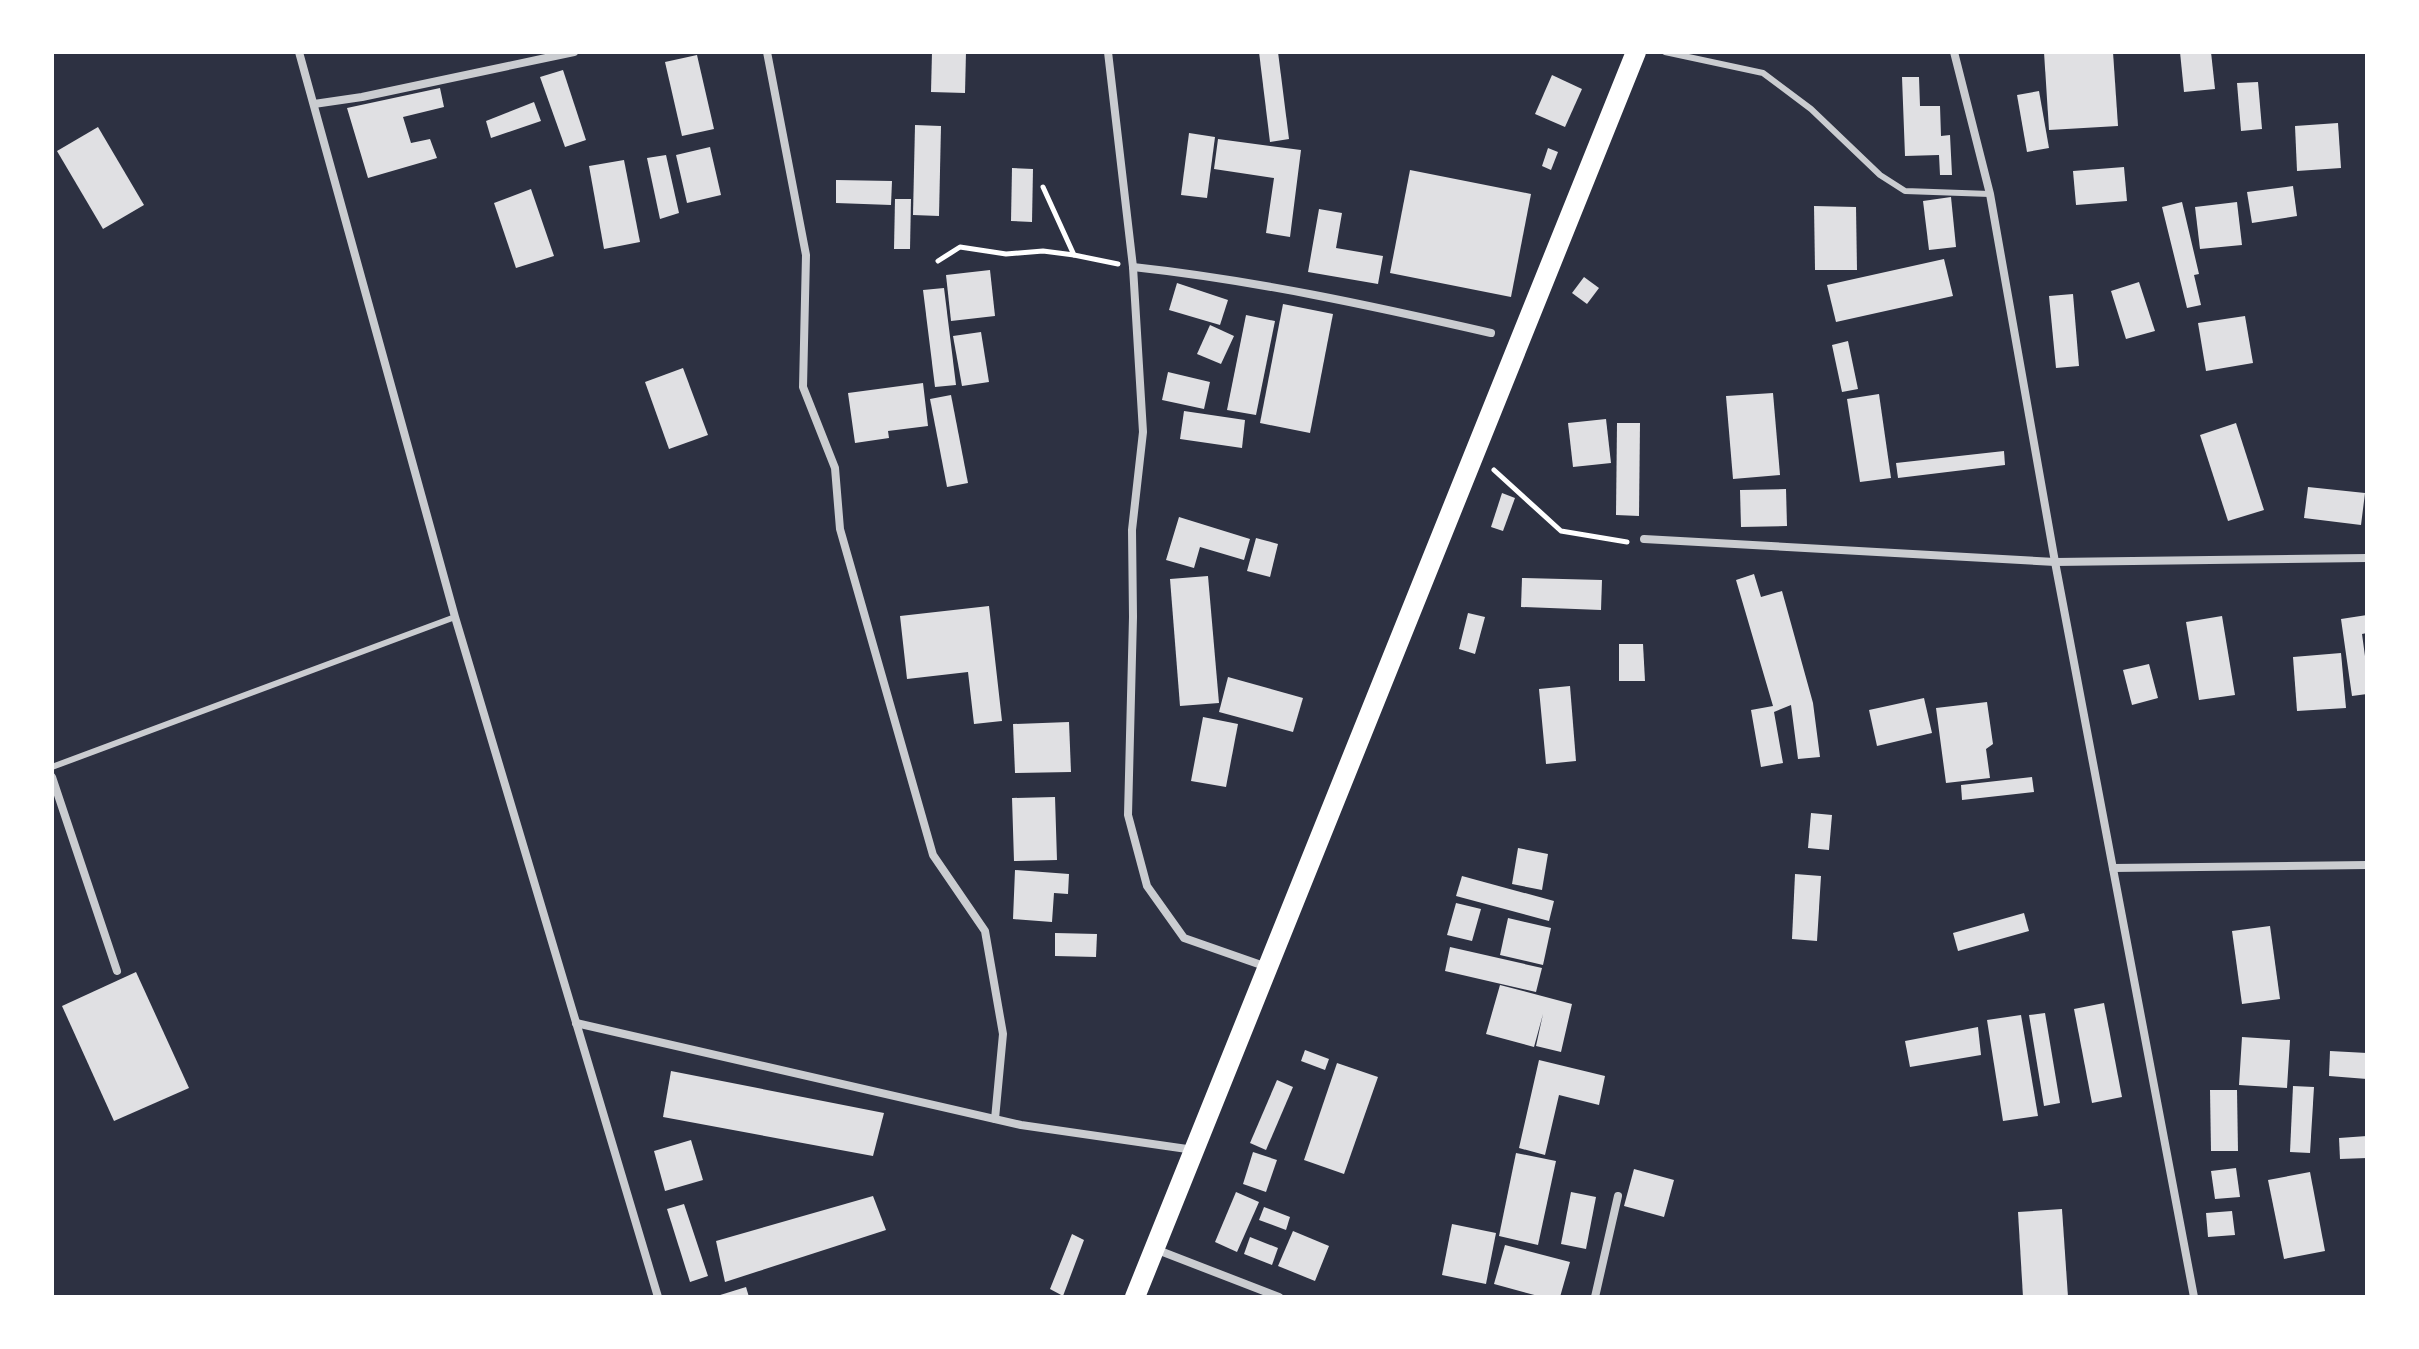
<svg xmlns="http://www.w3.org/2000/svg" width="2419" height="1349" viewBox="0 0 2419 1349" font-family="'Asap Condensed',sans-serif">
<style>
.building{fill:#e0e0e3}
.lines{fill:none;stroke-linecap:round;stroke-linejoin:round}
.path{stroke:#fff;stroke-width:5}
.service{stroke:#caccd0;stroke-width:6}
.minor{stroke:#caccd0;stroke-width:8}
.primary{stroke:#fff;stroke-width:20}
</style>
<rect width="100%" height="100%" fill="#2d3142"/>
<g class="building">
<polygon points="932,52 966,52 965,93 931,92"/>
<polygon points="1259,52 1278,52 1289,139 1270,142"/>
<polygon points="2044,52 2113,52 2118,126 2049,130"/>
<polygon points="2180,52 2211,52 2215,89 2184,92"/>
<polygon points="697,55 714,129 682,136 665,62"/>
<polygon points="563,70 586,140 565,147 540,77"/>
<polygon points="1552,75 1582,89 1565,127 1535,114"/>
<polygon points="1902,77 1919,77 1920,106 1940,106 1941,136 1950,135 1952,175 1940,175 1939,155 1905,156"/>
<polygon points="2258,82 2262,129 2241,131 2237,83"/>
<polygon points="440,88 444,107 403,117 411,143 430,139 437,158 368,178 347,108"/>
<polygon points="2039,91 2049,148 2027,152 2017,95"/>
<polygon points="534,102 541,121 491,138 486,121"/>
<polygon points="2338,123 2341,168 2297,171 2295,126"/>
<polygon points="915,125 941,126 939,216 913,215"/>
<polygon points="98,127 144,205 103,229 57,151"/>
<polygon points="1189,133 1215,137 1207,198 1181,195"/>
<polygon points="1218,139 1301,150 1290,237 1266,233 1274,178 1214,169"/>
<polygon points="710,147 721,195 687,203 676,155"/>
<polygon points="1548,148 1558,152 1551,170 1542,166"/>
<polygon points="666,155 679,213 660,219 647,158"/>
<polygon points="624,160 640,242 604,249 589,166"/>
<polygon points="2124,167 2127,201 2076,205 2073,171"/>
<polygon points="1012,168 1033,169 1032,222 1011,221"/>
<polygon points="1410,170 1531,194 1511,297 1390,273"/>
<polygon points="836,180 892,181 891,205 836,203"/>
<polygon points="2293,186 2297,216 2252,223 2247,192"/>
<polygon points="531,189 554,256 516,268 494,203"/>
<polygon points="1951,197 1956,247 1929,250 1923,201"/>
<polygon points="895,199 911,199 910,249 894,249"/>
<polygon points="2182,202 2199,274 2194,275 2201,305 2187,308 2162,207"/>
<polygon points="2237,202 2242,245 2200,249 2195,207"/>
<polygon points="1814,206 1856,207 1857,270 1815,270"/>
<polygon points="1319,209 1342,213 1336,248 1383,256 1378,284 1308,272"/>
<polygon points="1944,259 1953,296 1836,322 1827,285"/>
<polygon points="990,270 995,316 951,321 946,275"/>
<polygon points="1584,277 1599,288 1587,304 1572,293"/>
<polygon points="2139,282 2155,331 2126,339 2111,291"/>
<polygon points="1177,283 1228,300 1220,325 1169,310"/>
<polygon points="944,288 956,385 935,387 923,290"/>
<polygon points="2073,294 2079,366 2056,368 2049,296"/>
<polygon points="1283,304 1333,314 1310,433 1260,423"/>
<polygon points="1246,315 1275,321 1256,415 1227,410"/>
<polygon points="2245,316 2253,363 2206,371 2198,323"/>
<polygon points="1210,325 1234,336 1221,364 1197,354"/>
<polygon points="981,332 989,382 962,386 953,336"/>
<polygon points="1848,341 1858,389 1842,392 1832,345"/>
<polygon points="683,368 708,435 669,449 645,382"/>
<polygon points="1168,372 1210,382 1204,409 1162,400"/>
<polygon points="923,383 928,426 888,431 889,438 855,443 848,393"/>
<polygon points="1773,393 1780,475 1733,479 1726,396"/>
<polygon points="1879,394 1891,478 1860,482 1847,399"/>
<polygon points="951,395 968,483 947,487 930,399"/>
<polygon points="1184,411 1245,420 1242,448 1180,439"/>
<polygon points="1606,419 1611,463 1573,467 1568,423"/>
<polygon points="1617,423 1640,423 1639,516 1616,515"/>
<polygon points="2236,423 2264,510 2228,521 2200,435"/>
<polygon points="2004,451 2005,465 1898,478 1896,463"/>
<polygon points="2308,487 2365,493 2361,525 2304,518"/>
<polygon points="1786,489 1787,526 1741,527 1740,490"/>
<polygon points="1502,493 1515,498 1503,531 1491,527"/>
<polygon points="1179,517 1250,539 1244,560 1200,547 1194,568 1166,560"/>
<polygon points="1256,538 1278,544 1270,577 1247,571"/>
<polygon points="1754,574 1761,597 1782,591 1813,703 1820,757 1798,759 1791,705 1774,712 1783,763 1761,767 1751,710 1773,706 1736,580"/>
<polygon points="1208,576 1219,703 1180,706 1170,579"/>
<polygon points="1522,578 1602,580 1601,610 1521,607"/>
<polygon points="989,606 1002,721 974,724 968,672 907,679 900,616"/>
<polygon points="1468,613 1485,617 1475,654 1459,649"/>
<polygon points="2367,615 2367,633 2362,634 2367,671 2367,694 2352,696 2341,619"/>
<polygon points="2222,616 2235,695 2199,700 2186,622"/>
<polygon points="1619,644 1643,644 1645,681 1619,681"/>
<polygon points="2341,653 2346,708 2297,711 2293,657"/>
<polygon points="2149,664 2158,698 2132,705 2123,670"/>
<polygon points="1228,677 1303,698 1293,732 1219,712"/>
<polygon points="1570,686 1576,761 1546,764 1539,689"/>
<polygon points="1924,698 1932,733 1877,746 1869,710"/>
<polygon points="1987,702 1993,744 1986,749 1990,778 1946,783 1936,708"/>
<polygon points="1203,717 1238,724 1226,787 1191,781"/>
<polygon points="1069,722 1071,772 1015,773 1013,724"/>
<polygon points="2032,777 2034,792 1962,800 1961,785"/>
<polygon points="1055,797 1057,860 1014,861 1012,798"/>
<polygon points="1811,813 1832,815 1829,850 1808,848"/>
<polygon points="1518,848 1548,854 1542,890 1512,884"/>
<polygon points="1015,870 1069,874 1068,894 1054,893 1052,922 1013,919"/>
<polygon points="1795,874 1821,876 1817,941 1792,939"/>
<polygon points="1462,876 1554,901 1549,921 1456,896"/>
<polygon points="1456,903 1481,909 1472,941 1447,935"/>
<polygon points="2024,913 2029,931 1958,951 1953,933"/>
<polygon points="1508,918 1551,928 1543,965 1500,955"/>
<polygon points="2270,926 2280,999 2242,1004 2232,931"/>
<polygon points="1055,933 1097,934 1096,957 1055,956"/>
<polygon points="1450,947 1542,968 1536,992 1445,971"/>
<polygon points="136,972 189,1088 114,1121 62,1006"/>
<polygon points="1500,985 1572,1004 1561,1052 1536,1046 1543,1014 1534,1047 1486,1034"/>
<polygon points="2104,1003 2122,1097 2092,1103 2074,1009"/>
<polygon points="2045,1013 2060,1103 2044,1106 2029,1015"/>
<polygon points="2021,1015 2038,1116 2003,1121 1987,1020"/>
<polygon points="1978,1027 1981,1055 1910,1067 1905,1041"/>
<polygon points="2242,1037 2290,1040 2287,1088 2239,1085"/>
<polygon points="1305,1050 1329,1059 1325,1070 1301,1061"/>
<polygon points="2330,1051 2367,1053 2367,1079 2329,1076"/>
<polygon points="1539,1060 1605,1076 1599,1105 1559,1095 1545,1155 1519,1148"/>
<polygon points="1337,1063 1378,1077 1344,1174 1304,1160"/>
<polygon points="671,1071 884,1113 873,1156 663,1117"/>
<polygon points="1277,1080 1293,1087 1266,1150 1250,1143"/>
<polygon points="2293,1086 2314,1087 2310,1153 2290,1152"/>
<polygon points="2210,1090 2237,1090 2238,1151 2211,1151"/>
<polygon points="2367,1136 2367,1158 2340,1159 2339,1138"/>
<polygon points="691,1140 703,1180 665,1191 654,1151"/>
<polygon points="1253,1152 1277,1160 1266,1192 1243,1184"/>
<polygon points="1516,1153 1556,1161 1538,1245 1499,1236"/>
<polygon points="2236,1168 2240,1197 2215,1199 2211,1171"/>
<polygon points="1634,1169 1674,1180 1664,1217 1624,1206"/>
<polygon points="2310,1172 2325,1251 2284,1259 2268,1180"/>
<polygon points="1236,1192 1259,1202 1237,1252 1215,1242"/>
<polygon points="1571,1192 1596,1197 1586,1249 1561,1244"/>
<polygon points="873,1196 886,1230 725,1282 716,1241"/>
<polygon points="684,1204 708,1276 690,1282 667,1209"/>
<polygon points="1264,1207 1290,1217 1286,1230 1259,1220"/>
<polygon points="2062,1209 2068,1297 2023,1297 2018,1212"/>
<polygon points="2232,1211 2235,1235 2208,1237 2206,1213"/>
<polygon points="1452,1224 1496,1233 1486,1284 1442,1275"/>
<polygon points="1293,1231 1329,1246 1315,1281 1278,1266"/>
<polygon points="1072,1234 1084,1240 1063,1296 1050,1289"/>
<polygon points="1250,1237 1278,1248 1272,1265 1244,1254"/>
<polygon points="1505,1245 1570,1262 1560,1297 1542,1297 1494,1284"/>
<polygon points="746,1287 749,1297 717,1297 717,1296"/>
</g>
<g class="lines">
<g class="path">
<polyline points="1043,187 1074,255 1118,264"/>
<polyline points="938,261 960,247 1006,254 1043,251 1074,255"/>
<polyline points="1494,470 1561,531 1627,542"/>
</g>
<g class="service">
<polyline points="1665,52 1763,73 1811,109 1880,175 1905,191 1990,194"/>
<polyline points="52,767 455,617"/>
</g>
<g class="minor">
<polyline points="299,52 455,617 658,1297"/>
<polyline points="767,52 806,255 803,387 835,468 840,529 933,855 985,931 1003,1034 995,1119"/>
<polyline points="1108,52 1133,267 1143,432 1132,530 1133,617 1128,815 1147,886 1184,938 1267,967"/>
<polyline points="1954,52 1990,194 2055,562 2194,1297"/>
<polyline points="314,104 362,97 574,52"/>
<path d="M1133,267c121,13 240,39 358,66"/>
<polyline points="1644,539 2055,562 2367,558"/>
<polyline points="52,777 117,971"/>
<polyline points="2113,868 2367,865"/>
<polyline points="576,1023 1021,1125 1194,1150"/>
<polyline points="1155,1249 1279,1297"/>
<polyline points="1595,1297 1618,1196"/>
</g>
<polyline class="primary" points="1135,1297 1636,52"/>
</g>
<rect width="2419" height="1349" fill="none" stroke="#ffffff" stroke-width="108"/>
</svg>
